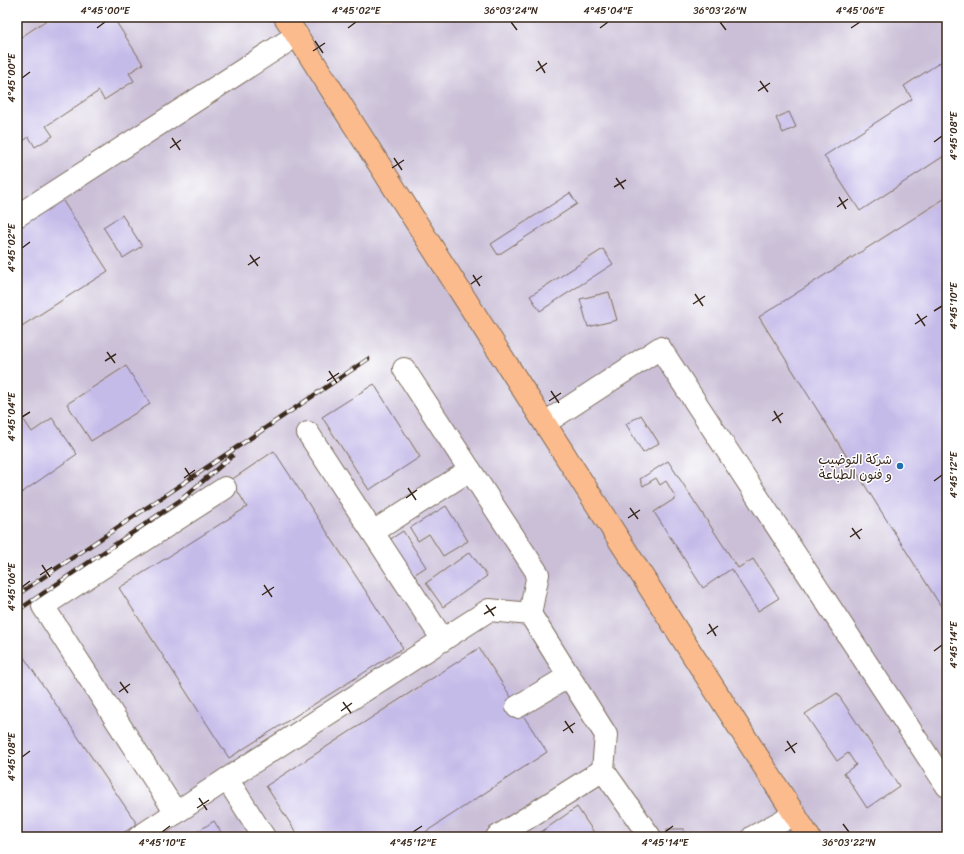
<svg xmlns="http://www.w3.org/2000/svg" width="964" height="854" viewBox="0 0 964 854" font-family="Sriracha,'Playpen Sans Arabic',sans-serif">
<style>
.industrial{fill:#cabfd7}
.building{fill:#c5bbe9}
.lines{fill:none;stroke-linecap:round;stroke-linejoin:round}
.minor-casing{stroke:#7b6b5b;stroke-width:24}
.major-casing{stroke:#7b6b5b;stroke-width:24}
.minor{stroke:#fff;stroke-width:22}
.major{stroke:#fbbb8d;stroke-width:22}
.rail-casing{stroke:#3b2a1e;stroke-width:4.5}
.rail{stroke:#fff;stroke-width:3;stroke-dasharray:9;stroke-linecap:butt}
.ticks{fill:none;stroke:#3b2a1e;stroke-width:1.5}
.poi-dot{fill:#1f6fb2;stroke:#fff;stroke-width:1.5}
.labels{text-anchor:middle;dominant-baseline:central;stroke-width:3;stroke-linejoin:round;paint-order:stroke}
.poi-label{font-size:13px;fill:#3b2a1e;stroke:#fff;text-anchor:end}
.neatline{fill:none;stroke:#3b2a1e;stroke-width:1.5}
.ticks-label{font-size:10px;text-anchor:middle;fill:#3b2a1e}
</style>
<rect width="100%" height="100%" fill="#fff"/>
<filter id="ink" filterUnits="userSpaceOnUse"><feTurbulence type="fractalNoise" baseFrequency=".025" numOctaves="2"/><feDisplacementMap in="SourceGraphic" scale="8" xChannelSelector="R" yChannelSelector="G"/><feConvolveMatrix kernelMatrix="1 2 1 2 8 2 1 2 1" color-interpolation-filters="sRGB"/></filter>
<filter id="wash" filterUnits="userSpaceOnUse"><feTurbulence type="fractalNoise" baseFrequency=".012" numOctaves="4" result="noise"/><feDisplacementMap in="SourceGraphic" scale="16" xChannelSelector="R" yChannelSelector="G"/><feGaussianBlur stdDeviation="0.9" result="paint"/><feColorMatrix in="noise" values="0 0 0 0 0 0 0 0 0 0 0 0 0 0 0 0 0 1.4 0 .05"/><feComposite in="paint" operator="in"/></filter>
<g filter="url(#wash)">
<rect width="100%" height="100%" fill="#f2e5cb"/>
<rect class="industrial" x="17" y="17" width="930" height="820"/>
<g id="blocks">
<g class="building">
<polygon points="51,17 113,17 143,64 129,73 134,81 104,100 99,91 46,126 53,136 35,147 29,137 17,145 17,40"/>
<polygon points="947,58 947,154 860,211 824,156 912,99 904,86"/>
<polygon points="789,112 796,127 783,133 776,118"/>
<polygon points="570,193 577,204 498,255 491,244"/>
<polygon points="947,197 947,616 759,317"/>
<polygon points="61,198 108,271 17,329 17,226"/>
<polygon points="122,215 142,246 123,258 103,227"/>
<polygon points="603,249 613,264 540,311 530,296"/>
<polygon points="609,292 617,320 588,327 580,299"/>
<polygon points="126,366 150,404 91,441 67,404"/>
<polygon points="374,384 420,457 369,490 322,417"/>
<polygon points="17,410 32,432 52,418 77,454 17,496"/>
<polygon points="641,415 659,443 643,453 626,424"/>
<polygon points="274,451 403,648 229,758 119,588 247,507 231,480"/>
<polygon points="668,461 738,568 753,559 779,598 758,611 731,569 703,588 654,512 676,498 666,481 660,485 656,478 643,486 640,479"/>
<polygon points="446,506 468,541 443,556 429,534 418,541 410,528"/>
<polygon points="403,531 426,567 409,578 386,542"/>
<polygon points="470,552 487,576 443,607 426,583"/>
<polygon points="17,647 137,824 117,837 17,837"/>
<polygon points="479,648 547,752 418,837 299,837 266,786"/>
<polygon points="837,693 899,786 867,808 844,773 856,765 848,753 837,761 805,714"/>
<polygon points="577,807 595,834 590,837 534,837"/>
<polygon points="214,821 224,837 189,837"/>
<rect x="667" y="829" width="17" height="8"/>
</g>
</g>
</g>
<g filter="url(#ink)">
<use href="#blocks" fill-opacity="0" stroke="#7b6b5b" stroke-width="1"/>
<g class="lines">
<g class="minor-casing">
<g id="minor">
<polyline points="17,216 297,35"/>
<polyline points="404,369 538,574 530,614"/>
<polyline points="545,423 660,348 947,786"/>
<polyline points="308,433 443,640"/>
<polyline points="373,532 470,470"/>
<polyline points="517,707 569,676"/>
<polyline points="227,779 489,610 530,614 606,735 603,770"/>
<polyline points="176,813 43,606 225,488"/>
<polyline points="139,837 227,779 264,837"/>
<polyline points="497,837 603,770 650,837"/>
<polyline points="753,837 795,814"/>
</g>
</g>
<g class="major-casing">
<polyline id="major" points="285,17 809,837"/>
</g>
<use href="#minor" class="minor"/>
<use href="#major" class="major"/>
<g class="rail-casing">
<g id="rail">
<polyline points="17,595 368,359"/>
<polyline points="17,611 182,499 232,456"/>
</g>
</g>
<use href="#rail" class="rail"/>
</g>
</g>
<path class="ticks" d="M511,22l6,8M720,22l6,8M97,28l8,-6M348,28l8,-6M600,28l8,-6M851,28l9,-6M315,41l8,12M313,51l12,-8M538,61l7,12M536,71l11,-8M22,78l8,-6M760,81l8,11M758,91l12,-8M172,138l8,12M934,142l8,-6M170,148l11,-8M394,158l8,12M392,168l12,-8M616,178l8,11M614,187l12,-7M839,197l7,12M837,207l11,-8M22,248l8,-6M250,255l8,11M248,265l12,-8M473,275l7,11M471,284l11,-8M695,294l8,12M693,304l12,-8M934,311l8,-5M917,314l8,12M915,324l12,-8M107,352l8,11M105,361l11,-7M329,371l8,12M327,381l12,-8M551,391l8,12M549,401l12,-8M774,411l7,12M22,417l8,-5M772,421l11,-8M185,468l8,12M184,478l11,-8M934,481l8,-6M408,488l8,12M406,498l11,-8M630,508l8,11M628,518l12,-8M852,528l8,11M850,537l12,-8M42,565l8,12M40,575l12,-8M264,585l8,12M22,587l8,-6M262,595l12,-8M486,605l8,11M484,614l12,-7M709,624l7,12M707,634l11,-8M934,651l8,-6M120,682l8,11M119,692l11,-8M343,702l8,11M341,711l11,-8M565,721l8,12M563,731l12,-8M787,741l8,12M785,751l12,-8M22,757l8,-6M199,798l8,12M197,808l12,-8M843,824l6,8M162,832l8,-6M413,832l9,-6M665,832l8,-6"/>
<circle class="poi-dot" cx="900" cy="466" r="4"/>
<g class="labels">
<g class="poi-label">
<text x="892" y="459">شركة التوضيب<tspan x="892" dy="15">و فنون الطباعة</tspan></text>
</g>
</g>
<rect width="964" height="854" fill="none" stroke="#fff" stroke-width="44"/>
<rect x="22" y="22" width="920" height="810" class="neatline"/>
<g class="ticks-label">
<text x="105" y="14">4°45'00"E</text>
<text x="356" y="14">4°45'02"E</text>
<text x="511" y="14">36°03'24"N</text>
<text x="608" y="14">4°45'04"E</text>
<text x="720" y="14">36°03'26"N</text>
<text x="860" y="14">4°45'06"E</text>
<text transform="translate(11 78) rotate(-90)" y="4">4°45'00"E</text>
<text transform="translate(953 136) rotate(-90)" y="4">4°45'08"E</text>
<text transform="translate(11 248) rotate(-90)" y="4">4°45'02"E</text>
<text transform="translate(953 306) rotate(-90)" y="4">4°45'10"E</text>
<text transform="translate(11 417) rotate(-90)" y="4">4°45'04"E</text>
<text transform="translate(953 475) rotate(-90)" y="4">4°45'12"E</text>
<text transform="translate(11 587) rotate(-90)" y="4">4°45'06"E</text>
<text transform="translate(953 645) rotate(-90)" y="4">4°45'14"E</text>
<text transform="translate(11 757) rotate(-90)" y="4">4°45'08"E</text>
<text x="162" y="846">4°45'10"E</text>
<text x="413" y="846">4°45'12"E</text>
<text x="665" y="846">4°45'14"E</text>
<text x="849" y="846">36°03'22"N</text>
</g>
</svg>
